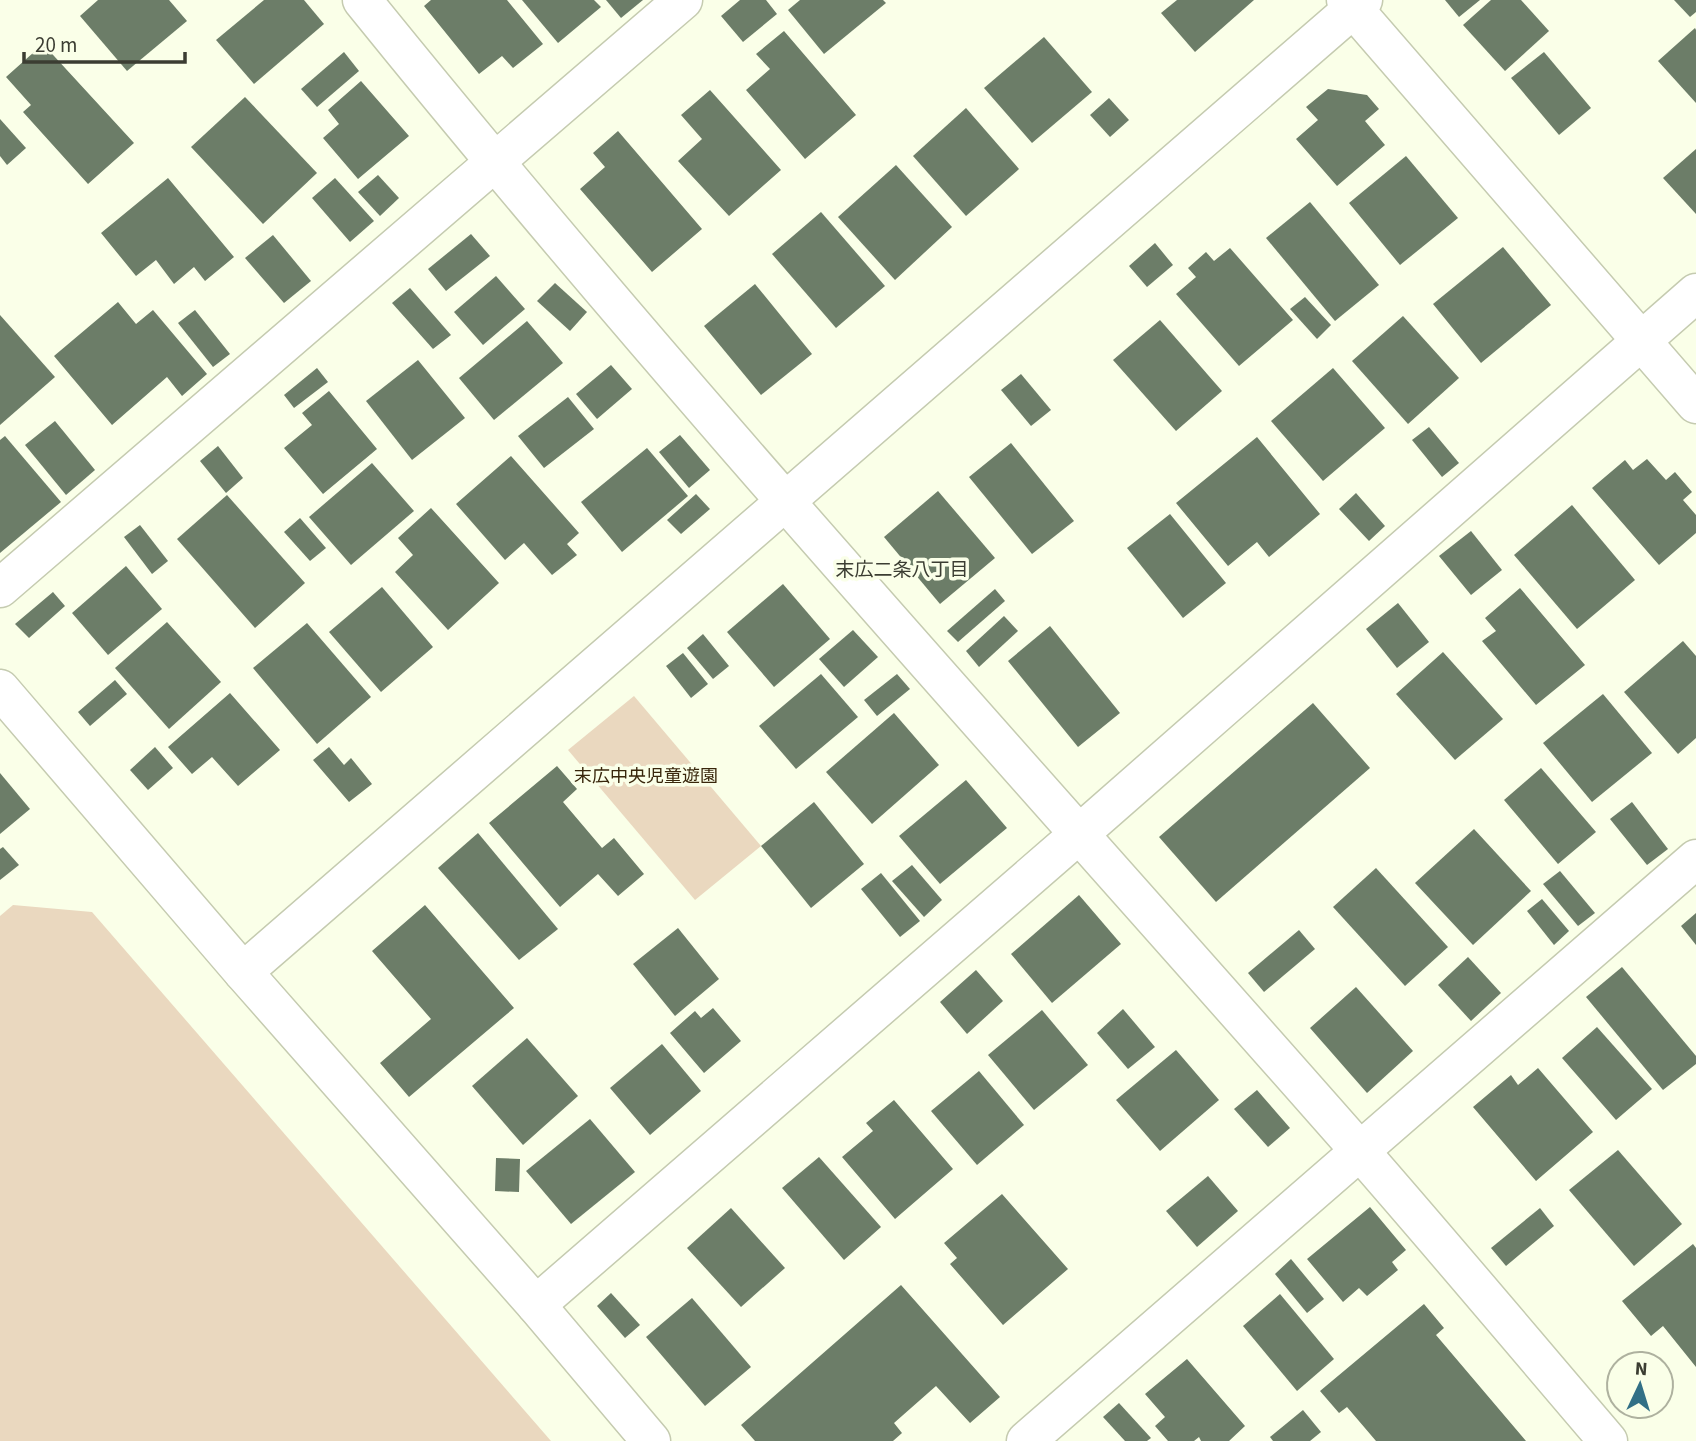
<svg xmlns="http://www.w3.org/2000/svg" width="1696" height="1441" viewBox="0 0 1696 1441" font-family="'Source Sans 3','Noto Sans JP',sans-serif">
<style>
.green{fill:#ead8bf}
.building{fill:#6c7d68}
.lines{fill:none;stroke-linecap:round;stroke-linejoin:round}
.minor-casing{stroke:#c5cbb0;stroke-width:41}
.minor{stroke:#fff;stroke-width:38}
.labels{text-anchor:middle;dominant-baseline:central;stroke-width:7;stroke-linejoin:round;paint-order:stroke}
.park-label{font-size:18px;fill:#38260b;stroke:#faffe8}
.neighbourhood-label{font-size:19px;fill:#3b3d32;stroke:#faffe8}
</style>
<rect width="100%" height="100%" fill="#faffe8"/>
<g class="green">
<polygon points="634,696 761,846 695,900 568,750"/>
<polygon points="13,905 92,912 551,1441 0,1441 0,916"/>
</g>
<g class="building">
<polygon points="98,0 169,0 187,21 127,71 80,16"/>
<polygon points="264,0 304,0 324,24 254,84 216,40"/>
<polygon points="431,0 507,0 543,44 513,68 502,56 479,74 424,6"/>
<polygon points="522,0 594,0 601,7 558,43"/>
<polygon points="606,0 643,0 621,18"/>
<polygon points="740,0 766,0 777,14 743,42 721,16"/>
<polygon points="800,0 883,0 886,3 824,54 788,10"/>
<polygon points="1177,0 1254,0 1195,52 1161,13"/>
<polygon points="1445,0 1480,0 1459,17"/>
<polygon points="1491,0 1521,0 1549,31 1505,71 1463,25"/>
<polygon points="1674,0 1696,0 1696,12 1690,17"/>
<polygon points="1695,28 1696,30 1696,103 1658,61"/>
<polygon points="784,31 856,115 805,159 746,90 770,69 756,54"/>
<polygon points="1044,37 1092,92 1032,143 984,88"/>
<polygon points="43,44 134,143 88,184 23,112 31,105 6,77"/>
<polygon points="344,52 359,71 317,107 301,89"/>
<polygon points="1544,52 1591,108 1559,135 1511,78"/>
<polygon points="361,81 409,136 358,179 323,138 339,124 328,110"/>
<polygon points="1328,89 1367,95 1379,109 1365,121 1385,145 1337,186 1296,139 1318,120 1306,107"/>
<polygon points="710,90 781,170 729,216 678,161 702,139 681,115"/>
<polygon points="245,97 317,173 263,224 191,147"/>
<polygon points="1109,98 1129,120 1110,137 1090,115"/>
<polygon points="966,108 1019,169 966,216 913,156"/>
<polygon points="0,119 26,148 7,165 0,156"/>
<polygon points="618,131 702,229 652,272 580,189 605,167 593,153"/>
<polygon points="1696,149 1696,214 1663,178"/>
<polygon points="1406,156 1458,218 1400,265 1349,203"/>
<polygon points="896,165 952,227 895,280 838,217"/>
<polygon points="378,175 399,198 380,216 358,192"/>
<polygon points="168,178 234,257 205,281 194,267 174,284 156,260 136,276 101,233"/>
<polygon points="335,178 374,221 350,242 312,198"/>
<polygon points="1310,202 1379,285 1335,321 1266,238"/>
<polygon points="821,212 885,286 836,328 772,254"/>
<polygon points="471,234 490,256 446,291 428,269"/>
<polygon points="273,235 311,281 284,303 245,258"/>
<polygon points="1155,243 1173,265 1147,287 1129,266"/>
<polygon points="1503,247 1551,305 1481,363 1433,304"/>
<polygon points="1230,248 1293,320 1239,366 1176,294 1196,277 1188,268 1206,252 1214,261"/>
<polygon points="496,276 525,309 483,345 454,312"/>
<polygon points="555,283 587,312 570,331 537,301"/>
<polygon points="755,284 812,354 761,395 704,326"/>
<polygon points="410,288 451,335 433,349 392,303"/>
<polygon points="1305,297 1331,325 1317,339 1290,309"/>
<polygon points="118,302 136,324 153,310 207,374 182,396 167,377 112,425 54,356"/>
<polygon points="195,310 230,354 213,367 178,323"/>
<polygon points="0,315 55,377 0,425"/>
<polygon points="1403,316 1459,378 1408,424 1352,361"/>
<polygon points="1160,320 1222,391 1176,431 1113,360"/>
<polygon points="527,321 563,363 494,420 459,378"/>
<polygon points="418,360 465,418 412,460 366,401"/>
<polygon points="611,365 632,389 597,419 576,394"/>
<polygon points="317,368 328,382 294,408 284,395"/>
<polygon points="1333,368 1385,428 1323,481 1271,421"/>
<polygon points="1021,374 1051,410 1031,426 1001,390"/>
<polygon points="329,391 377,449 323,494 284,448 312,425 302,413"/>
<polygon points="568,397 594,429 544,468 518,436"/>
<polygon points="55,421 95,470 66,495 25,445"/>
<polygon points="1429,427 1459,463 1442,477 1412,440"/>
<polygon points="680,435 710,470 689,488 659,452"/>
<polygon points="5,436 61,502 0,553 0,440"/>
<polygon points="1257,437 1320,514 1269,557 1257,542 1228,566 1176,503"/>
<polygon points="1011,443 1074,521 1032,554 969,477"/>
<polygon points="218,446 243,478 226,493 200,461"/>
<polygon points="647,448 688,496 622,552 581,502"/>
<polygon points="511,456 579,533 567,544 577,555 552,575 524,543 505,560 456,504"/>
<polygon points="1647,459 1666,480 1675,472 1692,492 1683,500 1696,515 1696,533 1659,565 1592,488 1625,460 1633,470"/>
<polygon points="372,463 414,511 351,565 309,517"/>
<polygon points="938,491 995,558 940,604 884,537"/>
<polygon points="1356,493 1385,526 1369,541 1339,509"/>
<polygon points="696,494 710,509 681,534 667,520"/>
<polygon points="227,495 305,583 255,628 177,539"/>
<polygon points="1572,505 1635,580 1577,629 1514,555"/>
<polygon points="431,508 499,583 448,630 395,572 413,555 398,538"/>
<polygon points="1170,514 1226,583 1183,618 1127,548"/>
<polygon points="300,518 326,548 310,561 284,532"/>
<polygon points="140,525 168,561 152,574 124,537"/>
<polygon points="1471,531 1502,570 1471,595 1439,556"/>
<polygon points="126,566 162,609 108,655 72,613"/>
<polygon points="783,584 830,639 774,687 727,632"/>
<polygon points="382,587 433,647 381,692 329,632"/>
<polygon points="1520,588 1585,665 1536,705 1482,641 1496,631 1485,618"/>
<polygon points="995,589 1005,601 958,642 947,631"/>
<polygon points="53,592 65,606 29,638 15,624"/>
<polygon points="1398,603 1429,642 1397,668 1366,629"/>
<polygon points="1004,616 1018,631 979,667 966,651"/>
<polygon points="167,622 221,682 169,729 115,668"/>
<polygon points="307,623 371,697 317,744 253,668"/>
<polygon points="1050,626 1120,713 1078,747 1008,661"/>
<polygon points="853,630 878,657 844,687 819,659"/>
<polygon points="703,634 729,666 713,679 687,648"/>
<polygon points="1683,641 1696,656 1696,738 1678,754 1624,692"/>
<polygon points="1443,652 1503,719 1455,760 1396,694"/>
<polygon points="683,653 708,684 691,698 666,666"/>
<polygon points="821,674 858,717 796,769 759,726"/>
<polygon points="897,674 910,689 877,716 864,700"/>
<polygon points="115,680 127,694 90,726 78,712"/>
<polygon points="230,693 280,750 238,786 212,757 192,774 168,747"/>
<polygon points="1603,694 1652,753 1592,802 1543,743"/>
<polygon points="1313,703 1370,768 1216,902 1159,837"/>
<polygon points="894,713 939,765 872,824 826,772"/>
<polygon points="155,747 173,768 148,790 130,770"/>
<polygon points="329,747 344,765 351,758 372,784 349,802 313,760"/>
<polygon points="557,766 577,789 563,802 602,848 614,838 644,874 618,896 598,874 560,907 489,823"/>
<polygon points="1541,768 1596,832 1558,864 1504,800"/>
<polygon points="0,773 30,809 0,834"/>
<polygon points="966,780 1007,828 940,884 899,836"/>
<polygon points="814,802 864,864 811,908 761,846"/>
<polygon points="1632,802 1668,849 1647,865 1610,819"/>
<polygon points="1474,829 1531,891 1473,945 1415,883"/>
<polygon points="478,833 558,929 519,960 438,868"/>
<polygon points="3,847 19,865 0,880 0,849"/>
<polygon points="912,865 942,900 924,917 892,881"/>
<polygon points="1376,868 1448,947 1405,986 1333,907"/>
<polygon points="1560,871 1595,913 1578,926 1543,884"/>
<polygon points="881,873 920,921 900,937 861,889"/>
<polygon points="1079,895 1121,944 1052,1003 1011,954"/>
<polygon points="1542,899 1569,931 1554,945 1527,911"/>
<polygon points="425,905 514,1008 409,1097 380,1063 431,1019 372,951"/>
<polygon points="1696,913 1696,945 1681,926"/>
<polygon points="678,928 719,979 675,1016 633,964"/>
<polygon points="1299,930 1315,949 1264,992 1248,973"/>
<polygon points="1468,957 1501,993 1471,1021 1438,985"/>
<polygon points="1622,967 1696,1056 1696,1064 1663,1090 1586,997"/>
<polygon points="976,970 1003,1001 967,1034 940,1002"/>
<polygon points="1356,987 1413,1051 1367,1093 1310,1028"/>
<polygon points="713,1008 741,1041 704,1073 670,1033 695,1011 701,1018"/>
<polygon points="1123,1009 1155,1047 1128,1069 1097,1033"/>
<polygon points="1042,1010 1088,1065 1034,1110 988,1055"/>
<polygon points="1597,1027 1652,1089 1616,1120 1562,1058"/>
<polygon points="527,1038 578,1096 523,1145 472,1086"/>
<polygon points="662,1044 701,1091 650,1135 610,1088"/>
<polygon points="1176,1050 1219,1100 1160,1151 1116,1100"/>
<polygon points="1538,1068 1593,1132 1536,1181 1473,1107 1511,1075 1518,1085"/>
<polygon points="979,1071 1024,1125 977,1165 931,1111"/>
<polygon points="1257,1090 1290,1128 1268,1147 1234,1109"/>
<polygon points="894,1100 953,1169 895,1219 842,1157 873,1131 866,1123"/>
<polygon points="590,1119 635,1172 571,1224 526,1171"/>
<polygon points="1618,1150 1682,1224 1634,1266 1569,1190"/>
<polygon points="819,1157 881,1227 844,1260 782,1188"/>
<polygon points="496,1158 520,1159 519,1192 495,1191"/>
<polygon points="1208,1176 1238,1211 1197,1247 1166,1211"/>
<polygon points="1002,1194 1068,1269 1003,1325 950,1264 957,1258 944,1243"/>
<polygon points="1370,1207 1406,1250 1392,1262 1398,1270 1367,1296 1359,1288 1343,1302 1307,1259"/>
<polygon points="731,1208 785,1268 741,1307 687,1248"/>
<polygon points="1540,1208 1554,1226 1506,1266 1491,1248"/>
<polygon points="1693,1244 1696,1248 1696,1367 1663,1326 1651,1336 1622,1301"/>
<polygon points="1291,1259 1324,1299 1307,1313 1275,1274"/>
<polygon points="901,1285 1000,1397 970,1423 936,1386 894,1423 902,1433 893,1441 755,1441 741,1425"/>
<polygon points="611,1293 640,1325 625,1338 597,1306"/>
<polygon points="1280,1294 1334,1359 1297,1391 1243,1326"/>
<polygon points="692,1298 751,1367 705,1406 646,1337"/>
<polygon points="1424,1304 1444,1328 1436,1335 1526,1441 1376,1441 1347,1407 1339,1413 1320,1391"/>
<polygon points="1187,1359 1245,1426 1229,1441 1201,1441 1199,1437 1194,1441 1168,1441 1155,1426 1165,1417 1145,1394"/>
<polygon points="1119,1403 1151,1438 1147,1441 1125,1441 1103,1417"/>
<polygon points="1303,1410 1321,1432 1310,1441 1273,1441 1270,1437"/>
</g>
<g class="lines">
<g class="minor-casing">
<g id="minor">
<path d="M362,0c319,395 662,769 997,1150 84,96 166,194 249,291"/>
<polyline points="1346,0 1696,404"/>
<polyline points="0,588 683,0"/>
<polyline points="0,689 243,972 536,1305 651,1441"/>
<polyline points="243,972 1363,0"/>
<polyline points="536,1305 1078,835 1696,293"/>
<polyline points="1026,1441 1696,859"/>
</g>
</g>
<use href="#minor" class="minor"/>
</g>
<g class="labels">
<g class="park-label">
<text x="646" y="776">末広中央児童遊園</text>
</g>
<g class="neighbourhood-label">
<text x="902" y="570">末広二条八丁目</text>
</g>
</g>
<g transform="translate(1640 1385) rotate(4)"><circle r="33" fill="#faffe8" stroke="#aeb19f" stroke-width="2"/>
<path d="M0-5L12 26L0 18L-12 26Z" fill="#327086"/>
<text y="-10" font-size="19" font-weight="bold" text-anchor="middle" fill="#3b3d32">N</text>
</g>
<path d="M24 52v10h161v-10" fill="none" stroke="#3b3d32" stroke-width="3.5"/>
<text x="35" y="52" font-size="21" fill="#3b3d32" stroke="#faffe8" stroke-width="5" paint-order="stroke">20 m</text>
</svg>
